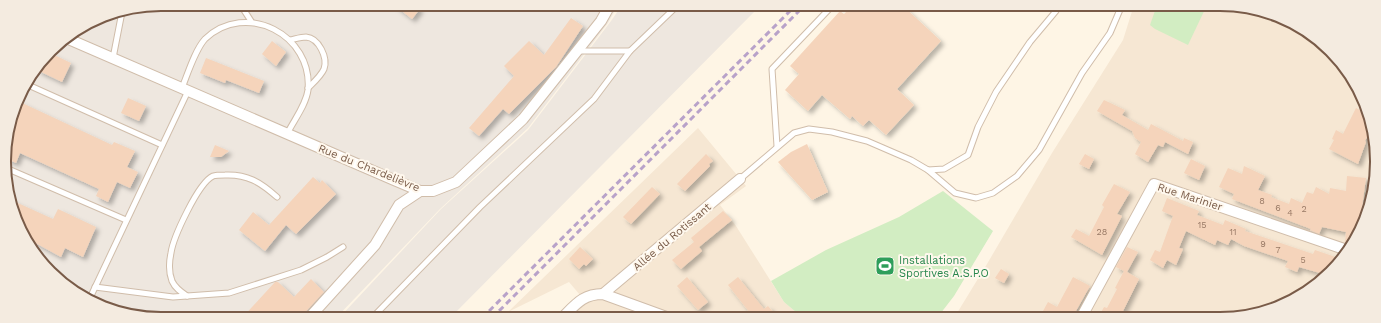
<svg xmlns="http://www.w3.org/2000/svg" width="1381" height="323" viewBox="0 0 1381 323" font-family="'Work Sans',sans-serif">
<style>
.residential{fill:#f6e7d3}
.industrial{fill:#eee7df}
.green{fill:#d2edc2}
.building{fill:#f5d4bb;filter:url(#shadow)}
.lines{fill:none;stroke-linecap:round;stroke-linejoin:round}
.lane-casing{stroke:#d0bdaa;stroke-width:7}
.street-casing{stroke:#d0bdaa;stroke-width:12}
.lane{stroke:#fff;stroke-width:5}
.street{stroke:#fff;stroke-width:10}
.rail{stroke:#b8a2c9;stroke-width:3;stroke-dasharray:6 4;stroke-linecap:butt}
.labels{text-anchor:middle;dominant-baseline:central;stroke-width:4;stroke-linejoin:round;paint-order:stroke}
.number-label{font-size:9px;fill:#987965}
.street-label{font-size:11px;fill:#795b48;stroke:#fff8ed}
.leisure-label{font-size:11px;fill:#27864d;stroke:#fff8ed;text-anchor:start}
.rim{fill:none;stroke:#795b48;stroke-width:2}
</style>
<defs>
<filter id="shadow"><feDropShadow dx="3.5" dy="3.5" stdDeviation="2" flood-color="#0004"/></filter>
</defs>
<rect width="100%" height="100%" fill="#fef5e5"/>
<g class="residential">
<polygon points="1134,5 1240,5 1298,25 1345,66 1372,121 1376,182 1361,231 1331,273 1289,303 1240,318 954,318 987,264 1052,153 1123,40"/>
<polygon points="698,128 746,186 720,205 736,226 784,302 803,318 557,318 580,295 569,282 508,312"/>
</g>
<g class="industrial">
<polygon points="162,4 618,5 608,23 528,128 440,209 336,318 141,318 83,298 37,258 9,202 4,151 20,92 57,43 101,16"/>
<polygon points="622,5 761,5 450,318 339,318 441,209 528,130 611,21"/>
</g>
<g class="green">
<polygon points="1157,5 1207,5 1188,45 1155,29 1150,25"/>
<polygon points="943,191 993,231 954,296 937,318 803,318 784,302 771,281 826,250 899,217"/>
</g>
<g class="building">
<polygon points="393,4 415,4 420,9 412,19"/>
<polygon points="853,5 902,5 941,41 897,89 914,105 886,135 869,120 863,126 852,116 850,119 822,95 808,111 785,90 799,74 790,66 840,11 844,14"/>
<polygon points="571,18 583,26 556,67 509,114 503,109 479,136 469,128 514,76 504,66 529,41 544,55"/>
<polygon points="272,41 286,52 276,66 262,54"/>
<polygon points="50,53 71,63 62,82 37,70"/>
<polygon points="206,58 264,81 259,93 226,80 225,83 200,73"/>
<polygon points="128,98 146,106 139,121 121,113"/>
<polygon points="1104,100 1125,110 1122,115 1148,130 1151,124 1183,141 1184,138 1193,142 1188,154 1165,142 1163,147 1158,145 1148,162 1135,154 1141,142 1135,138 1132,131 1097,111"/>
<polygon points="18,101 112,145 114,142 135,151 127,167 138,172 130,188 117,182 108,202 96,196 99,189 20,153 16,163 5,158 4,151"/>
<polygon points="1356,108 1369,115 1372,121 1372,127 1365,141 1366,142 1358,164 1329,149 1334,140 1332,139 1336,130 1343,134"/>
<polygon points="807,144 828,192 812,200 778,162 791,152"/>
<polygon points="215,145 229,151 221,157 210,157"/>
<polygon points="706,154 713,161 709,164 710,166 685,191 677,184"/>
<polygon points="1085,154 1094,159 1089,169 1079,164"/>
<polygon points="1191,159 1205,166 1199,180 1184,173"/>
<polygon points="1244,166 1265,176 1258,190 1272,195 1271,197 1289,204 1291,198 1302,203 1307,192 1313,194 1316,187 1329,194 1330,188 1346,191 1347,176 1366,178 1358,236 1351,245 1345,243 1346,232 1322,227 1319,234 1310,230 1311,229 1232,199 1234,194 1219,187 1228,168 1242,174"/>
<polygon points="313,177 320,183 322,180 336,194 296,234 286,225 265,251 239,230 253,212 269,225"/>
<polygon points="1114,184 1130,192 1117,214 1122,216 1102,255 1071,237 1076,229 1089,236 1104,207 1102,205"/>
<polygon points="652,187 660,194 631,224 623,217"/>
<polygon points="1167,198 1199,211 1197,215 1223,225 1225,220 1246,229 1245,231 1313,254 1315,250 1341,259 1331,273 1327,275 1299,267 1297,272 1285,267 1288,261 1244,246 1231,239 1228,245 1217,240 1215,245 1186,231 1179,248 1183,249 1176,265 1167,260 1163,268 1150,260 1155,250 1160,252 1173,216 1162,211"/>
<polygon points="9,199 53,219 58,209 96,227 83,257 65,248 61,257 28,239 9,202"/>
<polygon points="723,211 732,220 699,247 702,251 681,269 672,260 694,242 691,238"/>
<polygon points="580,247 593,259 586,266 584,264 579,269 569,259"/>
<polygon points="1127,247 1138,252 1127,272 1139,279 1121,315 1125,318 1098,318 1104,307 1107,308 1117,289 1115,288 1124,271 1116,267"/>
<polygon points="1001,269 1009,274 1004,283 995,278"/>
<polygon points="687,277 708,302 698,310 677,286"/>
<polygon points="738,277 764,309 768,306 778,318 754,318 728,285"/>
<polygon points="1073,277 1090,286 1072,318 1056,318 1043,311 1048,302 1057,307"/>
<polygon points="311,279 324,292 300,318 242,318 275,282 278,282 294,297"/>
</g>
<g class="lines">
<g class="lane-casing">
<g id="lane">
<polyline points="240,4 251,21"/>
<path d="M290,40c5,-1 11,-3 16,-3 13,1 22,21 18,32 -3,7 -11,14 -16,19"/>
<polyline points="578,51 630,51 678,5"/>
<polyline points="113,58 122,12"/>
<polyline points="26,84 162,145"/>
<path d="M182,88c6,-15 13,-38 23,-49 41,-39 108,-4 103,51 -2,15 -14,30 -21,44"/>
<polyline points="777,146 772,69 833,5"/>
<polyline points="6,168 126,220"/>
<polyline points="928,170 955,193 976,198 993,193 1017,176 1039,150 1082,73 1110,33 1122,5"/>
<polyline points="740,179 794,133 809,129 832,132 867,141 911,160 928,170 944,169 968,155 978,127 996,92 1030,42 1056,11 1059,5"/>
<polyline points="95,287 173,297 229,293 301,270 327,257 343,247"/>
<path d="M187,296c-6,-4 -12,-8 -15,-15 -3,-8 -3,-19 -1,-28 2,-15 27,-70 42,-77 3,-1 8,-1 12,-1 22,-1 35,7 52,22"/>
<polyline points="89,300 188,91"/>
<polyline points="372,318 480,207 594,99 630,51"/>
</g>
</g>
<g class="street-casing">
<g id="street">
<polyline points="66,38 394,180 420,191 433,191 456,182 523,119 601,21 610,5"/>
<polyline points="603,294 740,179"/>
<polyline points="309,318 375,245 399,205 420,191"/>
<path d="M562,318c14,-14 21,-24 41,-24l66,24"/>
<polyline points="1081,318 1154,184 1347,250"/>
</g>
</g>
<use href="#lane" class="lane"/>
<use href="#street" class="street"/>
<g class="rail">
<polyline points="482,318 796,5"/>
<polyline points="492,318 805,5"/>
</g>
</g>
<defs>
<g id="stadium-square" transform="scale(1)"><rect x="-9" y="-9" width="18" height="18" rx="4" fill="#2e9e5b" stroke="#fff8ed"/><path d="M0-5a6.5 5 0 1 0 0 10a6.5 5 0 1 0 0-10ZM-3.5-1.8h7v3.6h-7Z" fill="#fff"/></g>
</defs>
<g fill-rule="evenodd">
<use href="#stadium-square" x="885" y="266"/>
</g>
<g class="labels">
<g class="number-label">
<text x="1262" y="201">8</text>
<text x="1278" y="208">6</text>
<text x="1304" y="209">2</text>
<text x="1290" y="213">4</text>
<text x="1202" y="225">15</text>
<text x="1102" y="232">28</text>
<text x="1233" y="232">11</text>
<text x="1263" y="244">9</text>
<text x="1278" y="250">7</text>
<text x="1303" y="260">5</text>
</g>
<g class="street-label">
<text transform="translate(369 168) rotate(22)">Rue du Chardelièvre</text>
<text transform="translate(1190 197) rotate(18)">Rue Marinier</text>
<text transform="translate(672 237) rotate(-40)">Allée du Rotissant</text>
</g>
<g class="leisure-label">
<text x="899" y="260">Installations<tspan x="899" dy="13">Sportives A.S.P.O</tspan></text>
</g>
</g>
<path d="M0 0H1381V323H0ZM161 11H1220A150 150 0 0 1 1370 161V162A150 150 0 0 1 1220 312H161A150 150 0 0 1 11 162V161A150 150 0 0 1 161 11Z" fill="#f4ebe0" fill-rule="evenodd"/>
<path class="rim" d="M161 11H1220A150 150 0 0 1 1370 161V162A150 150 0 0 1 1220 312H161A150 150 0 0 1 11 162V161A150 150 0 0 1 161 11Z"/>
</svg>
